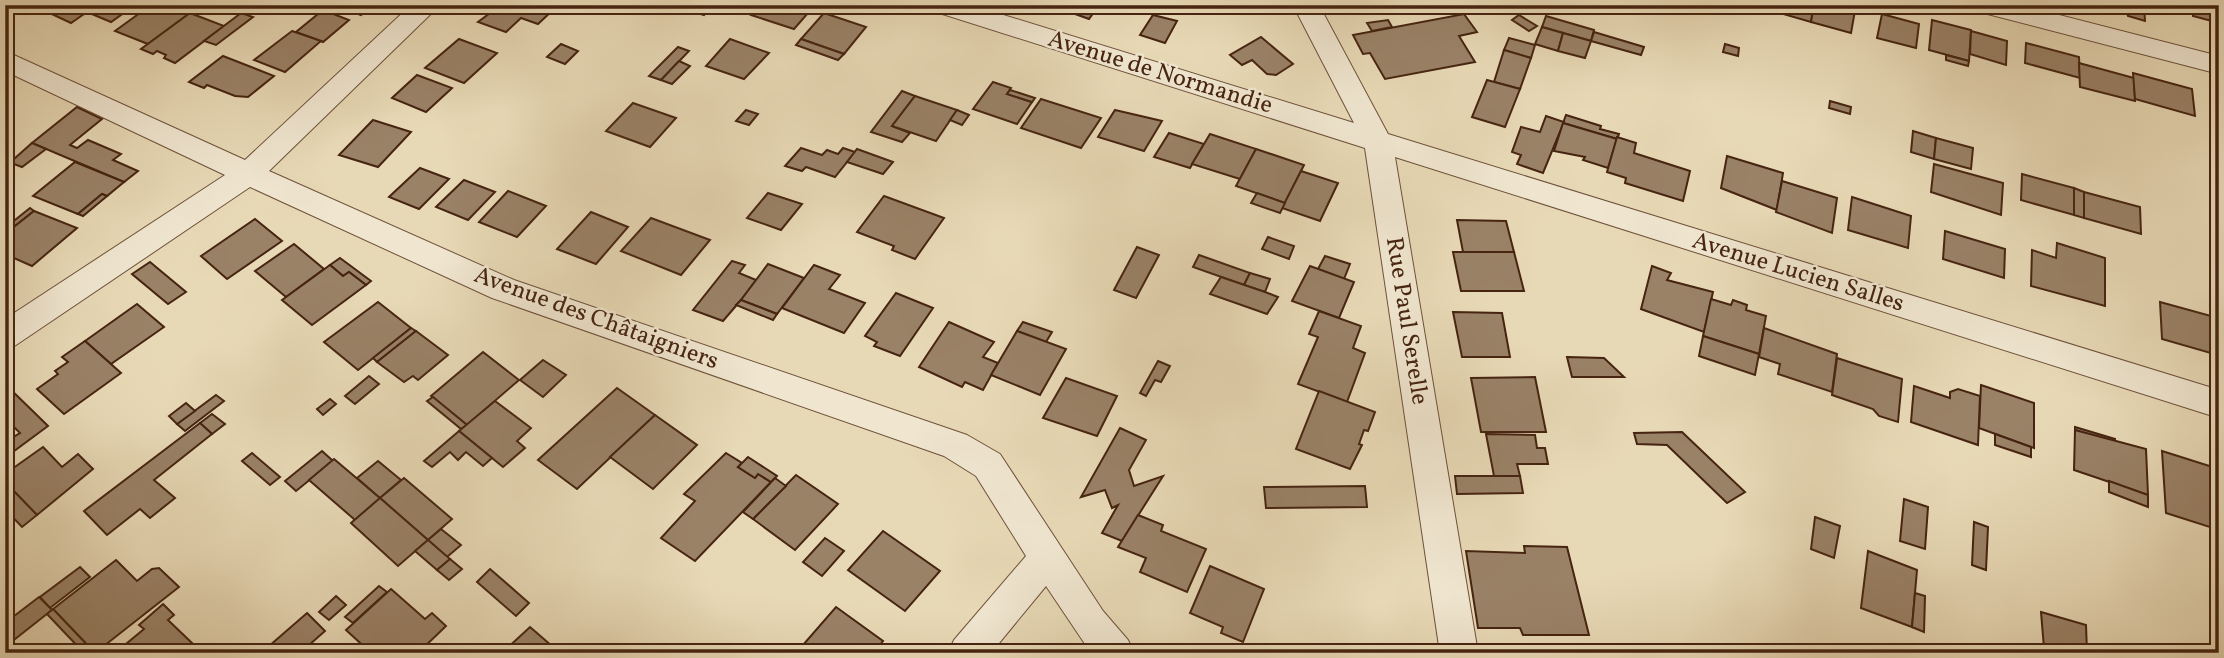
<svg xmlns="http://www.w3.org/2000/svg" width="2224" height="658" viewBox="0 0 2224 658" font-family="Vollkorn,serif">
<style>
.building{fill:#9a8267;stroke:#462411;stroke-width:2}
.lines{fill:none;stroke-linecap:round;stroke-linejoin:round}
.street-casing{stroke:#6e513a;stroke-width:2}
.street{fill:#f0e6d0;fill-rule:evenodd}
.labels{text-anchor:middle;dominant-baseline:central;stroke-width:5;stroke-linejoin:round;paint-order:stroke}
.street-label{font-size:24px;fill:#462411;stroke:#f0e6d0}
</style>
<rect width="100%" height="100%" fill="#e8d9b6"/>
<filter id="stains"><feTurbulence type="fractalNoise" baseFrequency=".00286" numOctaves="4"/><feColorMatrix values="0 0 0 0 .2 0 0 0 0 .09 0 0 0 0 .02 0 0 0 .5 -.17"/></filter>
<radialGradient id="worn" r=".72"><stop offset=".6" stop-color="#630" stop-opacity="0"/><stop offset="1" stop-color="#630" stop-opacity=".3"/></radialGradient>
<g class="building">
<polygon points="5,5 39,5 26,14 9,7 5,10"/>
<polygon points="46,5 63,5 84,14 71,23 41,9"/>
<polygon points="63,5 97,5 84,14"/>
<polygon points="97,5 135,5 111,22 87,12"/>
<polygon points="151,5 191,5 197,8 148,44 115,31"/>
<polygon points="334,5 372,5 361,15"/>
<polygon points="501,5 548,5 555,8 538,24 521,18 506,32 478,22"/>
<polygon points="685,5 710,5 712,6 704,15 682,8"/>
<polygon points="760,5 815,5 794,29 751,15"/>
<polygon points="1050,5 1099,5 1089,19"/>
<polygon points="1099,5 1138,5 1133,13 1117,9 1114,13 1097,8"/>
<polygon points="1770,5 1814,5 1811,22 1769,10"/>
<polygon points="1814,5 1856,5 1851,33 1811,22"/>
<polygon points="2097,5 2144,5 2145,21 2128,16 2127,13"/>
<polygon points="2193,5 2219,5 2219,23 2193,16"/>
<polygon points="323,10 349,20 323,42 296,32"/>
<polygon points="190,13 224,26 175,63 164,58 166,55 157,51 153,54 141,49"/>
<polygon points="241,13 253,17 216,45 204,41"/>
<polygon points="824,13 866,27 844,54 801,39"/>
<polygon points="1464,14 1477,32 1459,36 1475,62 1385,79 1370,53 1363,54 1353,35"/>
<polygon points="1882,14 1919,24 1916,48 1877,38"/>
<polygon points="1153,15 1177,21 1165,43 1140,35"/>
<polygon points="1519,15 1537,26 1529,31 1512,20"/>
<polygon points="1546,16 1594,30 1591,41 1542,27"/>
<polygon points="1388,20 1392,27 1372,31 1367,23"/>
<polygon points="1932,20 1971,30 1969,61 1929,50"/>
<polygon points="1542,27 1563,33 1558,51 1535,44"/>
<polygon points="292,31 321,41 285,72 254,60"/>
<polygon points="1971,31 2007,41 2006,65 1970,54"/>
<polygon points="1594,32 1644,47 1641,55 1591,41"/>
<polygon points="1563,33 1591,41 1585,58 1558,51"/>
<polygon points="1261,37 1293,64 1276,75 1267,74 1252,60 1242,65 1230,55"/>
<polygon points="1509,38 1535,45 1531,58 1504,50"/>
<polygon points="459,39 497,53 464,83 425,68"/>
<polygon points="730,39 769,53 744,79 706,66"/>
<polygon points="801,39 844,54 838,60 796,45"/>
<polygon points="2026,43 2079,57 2080,78 2025,63"/>
<polygon points="561,44 578,51 565,64 547,57"/>
<polygon points="1725,44 1739,48 1738,56 1723,52"/>
<polygon points="678,47 689,51 661,80 649,76"/>
<polygon points="1504,50 1531,58 1520,89 1494,82"/>
<polygon points="1946,55 1969,61 1968,66 1946,60"/>
<polygon points="223,56 274,76 248,97 235,96 207,85 204,88 189,82"/>
<polygon points="679,61 690,66 672,84 661,80"/>
<polygon points="2079,63 2134,78 2135,101 2080,87"/>
<polygon points="2133,73 2192,89 2195,116 2135,99"/>
<polygon points="417,75 452,88 426,112 392,98"/>
<polygon points="1487,80 1520,89 1505,127 1472,117"/>
<polygon points="993,82 1011,88 1007,94 1032,102 1017,124 973,109"/>
<polygon points="1010,90 1035,98 1032,102 1007,94"/>
<polygon points="902,91 915,96 892,126 910,133 902,142 871,132"/>
<polygon points="915,96 957,110 936,141 892,126"/>
<polygon points="1041,99 1101,118 1081,148 1021,128"/>
<polygon points="1830,101 1851,107 1850,114 1829,108"/>
<polygon points="633,103 676,118 650,147 606,131"/>
<polygon points="77,107 102,119 70,145 77,148 88,140 121,154 113,160 138,171 124,182 32,143"/>
<polygon points="746,110 758,114 749,125 736,121"/>
<polygon points="957,110 969,115 962,125 950,120"/>
<polygon points="1115,110 1162,121 1144,151 1098,137"/>
<polygon points="1566,115 1601,126 1600,129 1619,134 1617,139 1563,123"/>
<polygon points="1546,116 1564,122 1543,173 1517,164 1521,155 1512,152 1521,127 1540,132"/>
<polygon points="373,120 411,132 378,167 339,155"/>
<polygon points="1563,123 1617,139 1608,168 1583,160 1585,157 1554,151"/>
<polygon points="1913,131 1936,138 1934,159 1911,152"/>
<polygon points="1169,133 1204,144 1190,168 1154,157"/>
<polygon points="1210,134 1256,149 1240,179 1192,164"/>
<polygon points="1617,137 1636,143 1634,153 1690,171 1683,201 1625,183 1626,178 1607,172"/>
<polygon points="1936,138 1973,148 1971,169 1934,159"/>
<polygon points="32,143 46,149 22,167 14,164 5,167"/>
<polygon points="801,148 822,155 827,150 838,154 843,148 855,152 835,177 806,167 802,171 785,166"/>
<polygon points="857,149 893,162 883,174 847,162"/>
<polygon points="1256,149 1304,165 1285,203 1236,186"/>
<polygon points="1727,156 1783,173 1777,210 1721,188"/>
<polygon points="75,162 124,182 107,196 102,194 78,214 33,196"/>
<polygon points="1934,164 2003,183 2001,215 1931,192"/>
<polygon points="420,168 449,179 419,209 389,197"/>
<polygon points="1301,171 1338,183 1320,221 1282,208"/>
<polygon points="2022,174 2074,188 2074,215 2021,200"/>
<polygon points="464,180 495,192 468,220 436,207"/>
<polygon points="1782,181 1837,198 1832,233 1776,212"/>
<polygon points="2074,188 2084,192 2084,218 2074,215"/>
<polygon points="508,191 546,206 517,237 479,222"/>
<polygon points="2084,192 2140,207 2141,234 2084,218"/>
<polygon points="768,193 802,204 781,230 747,218"/>
<polygon points="1257,193 1285,203 1280,213 1251,203"/>
<polygon points="102,194 107,196 83,216 78,214"/>
<polygon points="884,196 944,218 915,259 892,250 894,246 857,232"/>
<polygon points="1852,197 1911,216 1908,248 1848,230"/>
<polygon points="30,208 34,211 5,234 5,228"/>
<polygon points="34,211 77,228 32,266 5,254 5,234"/>
<polygon points="591,212 628,227 596,264 557,249"/>
<polygon points="651,218 710,240 681,275 621,251"/>
<polygon points="255,219 282,241 227,279 201,256"/>
<polygon points="1457,220 1506,221 1514,252 1463,252"/>
<polygon points="1945,231 2005,249 2004,278 1943,259"/>
<polygon points="1268,237 1294,246 1289,259 1262,249"/>
<polygon points="2057,243 2105,258 2105,306 2031,286 2032,250 2056,258"/>
<polygon points="294,244 324,269 286,297 255,271"/>
<polygon points="1137,247 1159,255 1136,298 1114,290"/>
<polygon points="1453,252 1514,252 1524,291 1461,291"/>
<polygon points="1199,255 1250,273 1244,285 1193,267"/>
<polygon points="1325,256 1350,264 1344,279 1318,269"/>
<polygon points="340,258 371,281 366,285 349,272 343,276 330,265"/>
<polygon points="732,261 745,265 739,273 756,280 741,300 723,321 693,310"/>
<polygon points="150,262 186,292 168,304 132,274"/>
<polygon points="768,264 804,278 777,314 741,300"/>
<polygon points="330,265 343,276 349,272 366,285 312,325 282,300"/>
<polygon points="814,265 840,275 829,289 865,303 844,333 782,308"/>
<polygon points="1310,266 1354,282 1339,318 1292,301"/>
<polygon points="1652,266 1671,273 1667,280 1713,292 1704,332 1641,309"/>
<polygon points="1250,273 1270,279 1265,292 1244,285"/>
<polygon points="1221,277 1265,292 1278,297 1267,314 1210,294"/>
<polygon points="896,293 933,308 900,356 874,346 877,342 865,336"/>
<polygon points="1711,299 1731,305 1733,300 1747,305 1746,310 1766,316 1759,354 1703,336"/>
<polygon points="741,300 777,314 773,320 736,305"/>
<polygon points="378,302 411,328 358,370 324,342"/>
<polygon points="2160,302 2211,316 2214,354 2162,339"/>
<polygon points="137,304 164,327 111,364 85,341"/>
<polygon points="2210,306 2219,308 2219,348 2214,347"/>
<polygon points="1319,311 1361,326 1353,348 1365,353 1347,402 1298,384 1318,337 1309,334"/>
<polygon points="1453,312 1502,313 1510,357 1462,357"/>
<polygon points="949,322 994,342 983,357 998,363 983,390 965,382 962,387 919,367"/>
<polygon points="1023,322 1052,332 1046,342 1017,331"/>
<polygon points="411,328 416,331 377,362 373,358"/>
<polygon points="1764,328 1837,354 1832,392 1778,374 1780,364 1759,357"/>
<polygon points="416,331 448,355 418,380 413,376 404,382 377,362"/>
<polygon points="1017,331 1066,349 1040,395 991,375"/>
<polygon points="1703,336 1759,354 1755,375 1699,356"/>
<polygon points="85,341 121,373 64,414 37,389 58,374 55,371 68,362 62,357"/>
<polygon points="483,352 519,380 467,425 431,396"/>
<polygon points="1567,357 1604,358 1624,377 1572,377"/>
<polygon points="1837,358 1902,379 1898,422 1879,416 1873,409 1832,395"/>
<polygon points="543,360 566,375 543,397 520,380"/>
<polygon points="1158,361 1170,366 1161,382 1155,380 1146,396 1140,393"/>
<polygon points="369,376 379,384 355,404 345,396"/>
<polygon points="1535,377 1546,432 1481,432 1471,378"/>
<polygon points="1066,378 1117,396 1097,436 1043,418"/>
<polygon points="5,384 48,426 6,457 5,442 20,433 13,426 5,431"/>
<polygon points="1981,385 2034,403 2034,448 1979,428"/>
<polygon points="1914,386 1950,398 1950,392 1958,389 1980,396 1978,445 1911,422"/>
<polygon points="617,388 655,415 577,489 538,460"/>
<polygon points="1319,391 1375,412 1368,431 1364,430 1359,444 1362,445 1350,469 1296,449"/>
<polygon points="216,395 224,401 185,431 177,424"/>
<polygon points="433,397 467,425 461,429 427,401"/>
<polygon points="330,399 336,404 323,415 317,409"/>
<polygon points="495,401 531,428 517,441 525,448 503,467 459,431"/>
<polygon points="186,403 195,411 177,424 169,416"/>
<polygon points="212,414 225,424 212,434 200,423"/>
<polygon points="655,415 697,445 653,489 610,457"/>
<polygon points="200,423 212,434 154,480 175,498 150,518 140,509 107,535 84,511"/>
<polygon points="2075,427 2115,439 2114,443 2075,430"/>
<polygon points="1120,428 1146,440 1129,470 1134,486 1163,476 1122,541 1102,533 1118,505 1112,508 1105,490 1081,497"/>
<polygon points="2075,430 2146,449 2148,495 2074,470"/>
<polygon points="459,431 492,458 483,466 466,452 458,460 450,452 432,467 424,461"/>
<polygon points="1682,432 1745,492 1727,503 1667,445 1637,444 1634,433"/>
<polygon points="1486,434 1535,435 1537,448 1545,448 1548,464 1517,464 1520,476 1494,476"/>
<polygon points="1995,434 2031,447 2031,457 1995,445"/>
<polygon points="43,447 62,467 78,454 93,469 37,515 5,482 5,474"/>
<polygon points="322,451 333,461 296,491 285,481"/>
<polygon points="2162,451 2219,469 2219,530 2166,513"/>
<polygon points="252,453 280,477 270,485 242,461"/>
<polygon points="726,453 742,463 738,467 755,478 758,474 771,482 695,561 661,538 695,501 684,494"/>
<polygon points="748,457 777,476 771,482 758,474 755,478 738,467"/>
<polygon points="334,459 380,498 355,520 309,480"/>
<polygon points="378,461 401,480 380,498 357,478"/>
<polygon points="796,475 838,504 795,550 753,519"/>
<polygon points="1455,476 1520,476 1523,493 1457,494"/>
<polygon points="404,478 452,519 428,540 380,498"/>
<polygon points="775,478 786,486 753,519 743,512"/>
<polygon points="2109,481 2148,495 2148,507 2109,492"/>
<polygon points="5,482 37,515 22,527 5,509"/>
<polygon points="1365,486 1367,507 1266,508 1264,487"/>
<polygon points="380,498 428,540 398,566 351,523"/>
<polygon points="1904,499 1928,507 1925,549 1900,541"/>
<polygon points="1138,515 1163,525 1161,531 1206,549 1187,592 1140,572 1146,558 1118,547"/>
<polygon points="1815,517 1840,526 1834,558 1811,549"/>
<polygon points="1974,522 1988,527 1986,570 1972,565"/>
<polygon points="441,529 461,545 447,557 428,540"/>
<polygon points="883,531 940,571 905,611 848,570"/>
<polygon points="825,538 844,551 822,576 803,562"/>
<polygon points="428,540 450,559 437,570 415,551"/>
<polygon points="1524,546 1567,547 1589,635 1523,635 1520,628 1478,628 1466,551 1525,553"/>
<polygon points="1868,551 1917,570 1912,627 1861,608"/>
<polygon points="450,559 462,569 449,580 437,570"/>
<polygon points="116,560 137,581 152,569 159,568 179,587 95,653 53,609"/>
<polygon points="1210,566 1264,589 1243,642 1221,633 1223,627 1190,613"/>
<polygon points="80,567 90,577 50,608 40,597"/>
<polygon points="490,569 529,603 516,616 477,582"/>
<polygon points="379,586 387,592 353,623 345,617"/>
<polygon points="391,589 425,619 432,613 446,626 418,653 371,653 346,630"/>
<polygon points="1915,593 1925,596 1924,632 1912,627"/>
<polygon points="336,596 346,605 329,620 319,612"/>
<polygon points="39,597 52,610 5,647 5,623"/>
<polygon points="163,604 174,615 168,620 193,644 182,653 123,653 120,649 144,629 139,625"/>
<polygon points="836,607 883,641 874,653 796,653"/>
<polygon points="53,609 95,653 84,653 47,614"/>
<polygon points="2041,612 2086,625 2087,653 2056,653 2044,648"/>
<polygon points="307,613 325,631 300,653 261,653"/>
<polygon points="530,627 560,653 502,653"/>
</g>
<g class="lines">
<g class="street-casing">
<g id="street">
<polygon points="411,5 440,5 269,171 514,280 967,435 1000,454 1103,611 1128,640 1134,653 1091,653 1046,586 991,653 948,653 954,640 1026,556 976,476 944,456 492,298 250,187 16,345 5,349 5,319 225,175 5,71 5,51 245,160"/>
<polygon points="929,5 971,5 1354,123 1293,5 1319,5 1388,134 2219,390 2219,418 1395,157 1478,653 1440,653 1365,148 933,11"/>
<polygon points="1972,5 2020,5 2219,56 2219,74 1976,11"/>
</g>
</g>
<use href="#street" class="street"/>
</g>
<g class="labels">
<g class="street-label">
<text transform="translate(1160 73) rotate(17)">Avenue de Normandie</text>
<text transform="translate(1798 273) rotate(17)">Avenue Lucien Salles</text>
<text transform="translate(596 319) rotate(20)">Avenue des Châtaigniers</text>
<text transform="translate(1406 321) rotate(81)">Rue Paul Serelle</text>
</g>
</g>
<rect width="2224" height="658" fill="none" stroke="#e8d9b6" stroke-width="28"/>
<rect x="7" y="7" width="2210" height="644" fill="none" stroke="#462411" stroke-width="3.5"/>
<rect x="14" y="14" width="2196" height="630" fill="none" stroke="#462411" stroke-width="2"/>
<rect width="100%" height="100%" filter="url(#stains)"/>
<rect width="100%" height="100%" fill="url(#worn)"/>
</svg>
